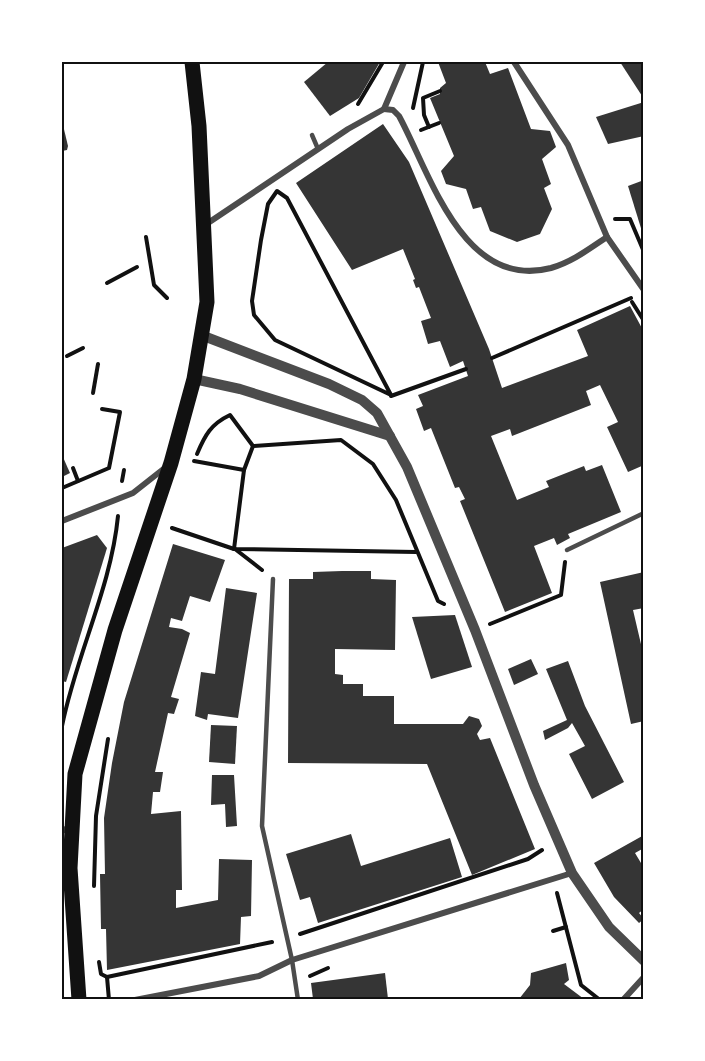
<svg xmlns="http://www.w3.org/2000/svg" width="705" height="1061" viewBox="0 0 705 1061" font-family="Commissioner,sans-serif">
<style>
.building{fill:#353535}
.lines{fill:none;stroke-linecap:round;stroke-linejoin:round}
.path{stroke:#111;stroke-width:4}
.service{stroke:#4c4c4c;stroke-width:4.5}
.minor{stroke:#4c4c4c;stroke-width:6}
.tertiary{stroke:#4c4c4c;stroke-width:10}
.primary{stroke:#111;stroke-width:15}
.neatline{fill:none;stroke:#111;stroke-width:2}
</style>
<rect width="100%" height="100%" fill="#fff"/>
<g class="building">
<polygon points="328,62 380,62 359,98 330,116 304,82"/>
<polygon points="438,62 485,62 490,74 508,68 531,129 550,131 556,147 542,159 551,184 544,188 552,209 540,234 517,242 490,231 481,207 473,209 466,189 446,184 441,171 454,156 430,98 440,94 440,88 446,83"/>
<polygon points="620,62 644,62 644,99"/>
<polygon points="644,102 644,136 608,144 596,117"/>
<polygon points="62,121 68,146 67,150 62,151"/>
<polygon points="383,124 409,162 489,349 502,388 588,356 577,330 630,306 644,332 644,465 628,472 607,427 618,422 600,385 586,391 591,405 512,436 510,429 491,436 517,500 549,487 546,481 584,466 586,471 602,465 621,512 568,534 570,538 557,545 554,538 534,546 552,593 505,612 460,501 465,499 459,487 455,488 431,428 424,431 416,409 423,406 418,395 468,376 463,361 450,367 440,341 428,344 421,321 431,318 419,287 416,288 413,280 415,279 403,249 352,270 296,183"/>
<polygon points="644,180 644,238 628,186"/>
<polygon points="62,455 70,473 62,477"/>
<polygon points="97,535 107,548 66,682 62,681 62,548"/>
<polygon points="173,544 225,560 210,602 190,596 182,621 171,618 169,627 182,629 190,633 171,697 179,699 174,714 168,713 155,772 163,772 160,792 153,792 151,814 181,811 182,890 176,890 176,908 218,900 219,859 252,860 251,916 241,917 240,944 107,970 106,929 101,929 100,874 105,874 104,818 112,763 124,702"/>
<polygon points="342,571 371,571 371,579 396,580 395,650 335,649 335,674 343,675 343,684 363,684 363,696 394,696 394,724 463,724 469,716 479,719 482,726 477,734 480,740 490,738 535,849 472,875 427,764 288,763 289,579 313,579 313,572"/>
<polygon points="644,572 644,608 633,610 644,657 644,721 631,724 600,582"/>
<polygon points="226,588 257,593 238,718 208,714 207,720 195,716 201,672 215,674"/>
<polygon points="455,615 472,667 431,679 412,617"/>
<polygon points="531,659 538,674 514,685 508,669"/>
<polygon points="568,661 585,706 624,782 592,799 569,754 585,746 572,723 568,728 545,740 543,731 567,720 546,669"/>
<polygon points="211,725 237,726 235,764 209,762"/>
<polygon points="212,775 234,775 237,826 226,827 225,804 211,805"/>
<polygon points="351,834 361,866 450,838 462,877 318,923 310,897 300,900 286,854"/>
<polygon points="644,835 644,848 635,853 644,868 644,909 639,913 644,919 639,923 614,897 594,863"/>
<polygon points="566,963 569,980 564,984 584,999 519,999 530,985 531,973"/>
<polygon points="385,973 388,999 313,999 311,983"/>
</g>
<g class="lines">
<g class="path">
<polyline points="358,104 383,62"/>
<polyline points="413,108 423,62"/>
<polyline points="429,127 424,115 423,98 440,91"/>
<polyline points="421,130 439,123"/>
<polygon points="277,191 287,198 391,395 275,340 254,315 252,301 261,240 268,204"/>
<polyline points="615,219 630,219 644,252"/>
<polyline points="146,237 154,285 167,298"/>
<polyline points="107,283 137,267"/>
<polyline points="632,302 644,321"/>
<polyline points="67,356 83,348"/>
<polyline points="492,358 631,298"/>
<polyline points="93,393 98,364"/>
<polyline points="391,396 466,369"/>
<polyline points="253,446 341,440 373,464 396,500 438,601 444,604"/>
<path d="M197,454c8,-19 14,-30 33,-39l23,31"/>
<polyline points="194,461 244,470"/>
<polyline points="73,468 78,481"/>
<polyline points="122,481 124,470"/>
<polyline points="62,488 109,468 120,412 102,409"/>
<polyline points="172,528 234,549 416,552"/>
<polyline points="234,549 244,470 253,446"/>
<polyline points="235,549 262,570"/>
<polyline points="490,624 561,595 565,562"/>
<path d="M62,726c14,-71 49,-138 56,-210"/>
<polyline points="94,886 96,816 108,739"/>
<polyline points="557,893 581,985 600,1000"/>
<polyline points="553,931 566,927"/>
<polyline points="300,934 528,859 542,850"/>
<polyline points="99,962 101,974 107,977 109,1000"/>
<polyline points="310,976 328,968"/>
<polyline points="107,977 272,942"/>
</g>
<g class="service">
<polyline points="312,135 318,149"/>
<polyline points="567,550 644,513"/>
<polyline points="273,579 262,826 292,960 298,1000"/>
</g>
<g class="minor">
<polyline points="514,62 568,145 607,237"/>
<path d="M384,109l9,1 6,6c31,57 64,175 152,152 21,-6 38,-19 56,-31l37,53"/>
<polyline points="205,225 348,129 384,109 404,62"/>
<polyline points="62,521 133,493 166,467"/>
<polyline points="62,831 70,827"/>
<polyline points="135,1000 259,976 292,960 572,873"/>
<polyline points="623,1000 644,977"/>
</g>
<g class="tertiary">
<polyline points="201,335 329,384 362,400 377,413 407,467 475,630 534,785 572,873 609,927 644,961"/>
<polyline points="194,379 240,389 390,436"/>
</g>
<polyline class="primary" points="79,1000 70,868 75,774 115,630 171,463 194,379 207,302 199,126 192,62"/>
</g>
<rect width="705" height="1061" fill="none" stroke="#ffffff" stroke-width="126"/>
<rect x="63" y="63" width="579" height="935" class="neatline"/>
</svg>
